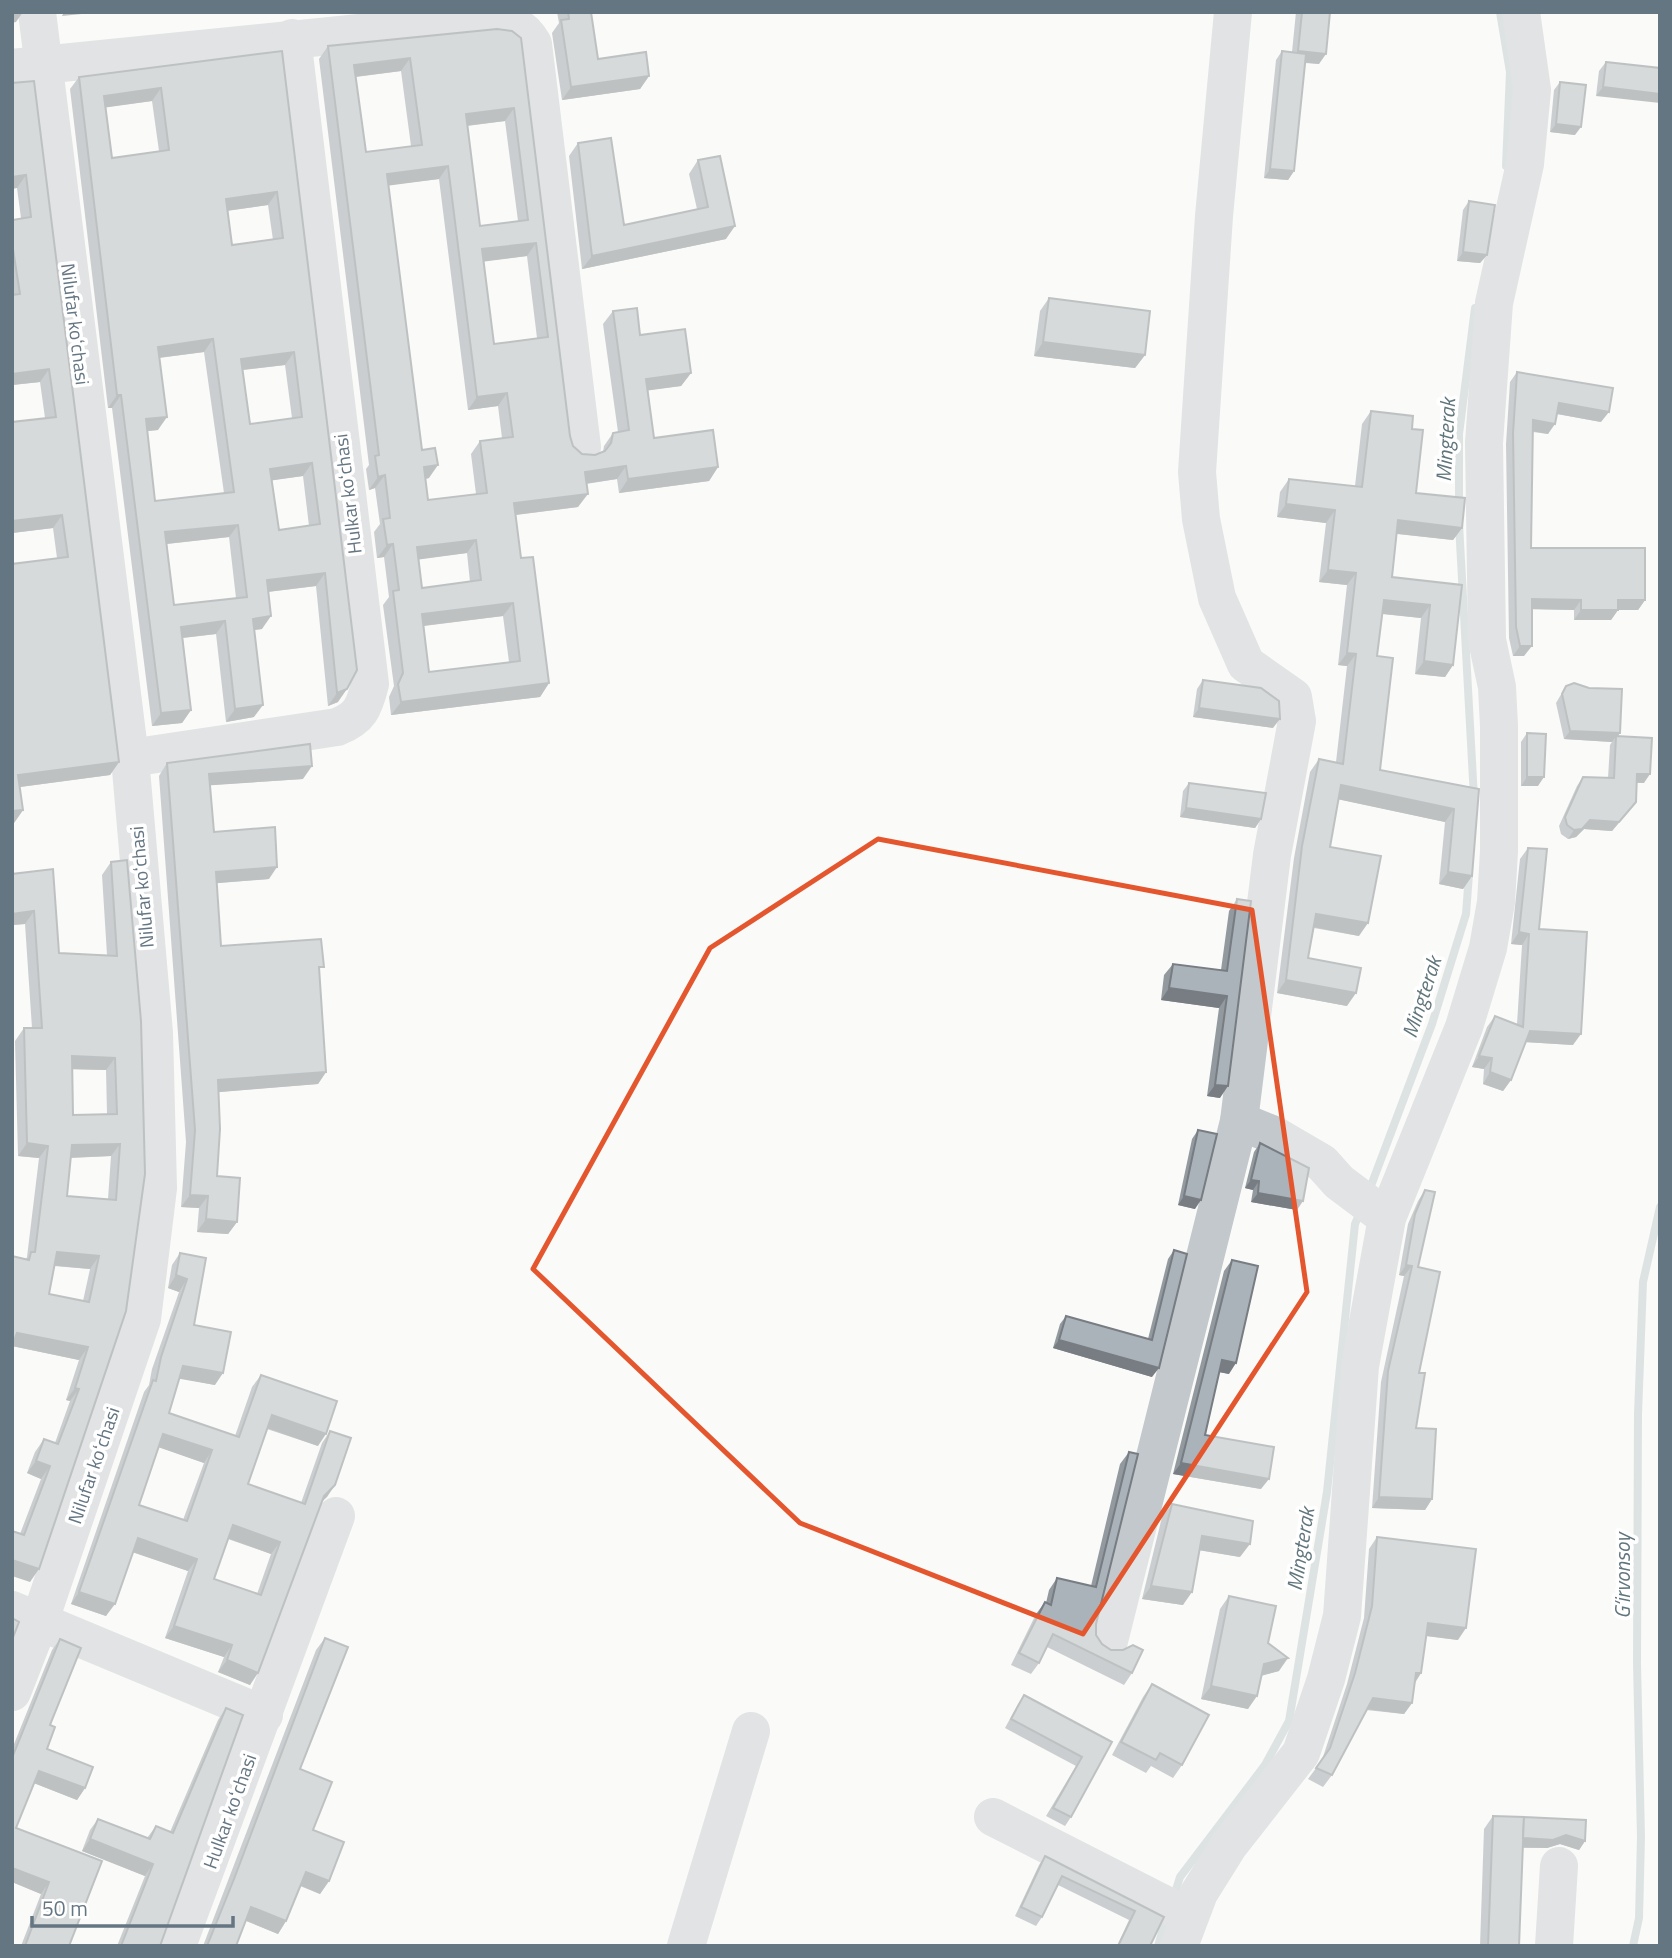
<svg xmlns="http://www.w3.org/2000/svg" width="1672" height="1958" viewBox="0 0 1672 1958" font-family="'Titillium Web',sans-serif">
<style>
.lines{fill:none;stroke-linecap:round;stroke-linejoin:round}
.stream{stroke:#bbc7cb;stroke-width:8}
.minor{stroke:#c3c8cc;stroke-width:38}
.wall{fill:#929a9f;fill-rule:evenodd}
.shaded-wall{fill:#777d82}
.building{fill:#aab3b9;stroke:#777d82;stroke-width:2;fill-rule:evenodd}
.marked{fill:none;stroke:#e4572e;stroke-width:5;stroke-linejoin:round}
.labels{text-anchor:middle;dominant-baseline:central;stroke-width:7;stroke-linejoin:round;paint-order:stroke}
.street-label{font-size:19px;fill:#657683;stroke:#fff}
.water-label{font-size:21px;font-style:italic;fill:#60757c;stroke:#fff}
</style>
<rect width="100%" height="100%" fill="#fafaf8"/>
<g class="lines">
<g class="stream">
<polyline points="1500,12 1510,72 1506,166"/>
<polyline points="1459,508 1459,434 1475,308"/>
<polyline points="1459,524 1474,798"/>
<polyline points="1369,1191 1432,1024 1466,914 1469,874"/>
<polyline points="1174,1896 1180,1877 1265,1765 1289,1721 1327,1492 1355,1224 1360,1212"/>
<polyline points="1158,1946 1167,1915"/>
<polyline points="1633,1946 1639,1918 1641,1837 1637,1664 1638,1414 1643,1282 1660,1207"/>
</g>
<g class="minor">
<path d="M12,68l476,-48c22,3 34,4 45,24l49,403"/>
<path d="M130,758l207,-31c23,-9 27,-19 33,-43l-78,-646"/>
<polyline points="1239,1121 1274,1135 1322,1163 1339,1182 1387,1218"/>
<polyline points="12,1610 264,1715"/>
<polyline points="1109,1641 1239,1121 1272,855 1297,721 1293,697 1246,664 1217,598 1201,519 1197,472 1214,216 1233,12"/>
<polyline points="12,1692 40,1620 142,1319 158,1188 154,1033 130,758 37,12"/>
<polyline points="993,1817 1189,1917"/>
<polyline points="177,1946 336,1516"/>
<polyline points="686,1946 751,1731"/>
<polyline points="1179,1946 1199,1893 1229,1845 1301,1753 1326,1679 1342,1616 1360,1366 1387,1218 1464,1027 1488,948 1496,902 1499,851 1499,726 1497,687 1487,640 1484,443 1494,303 1525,164 1532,90 1521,12"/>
<polyline points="1554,1946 1559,1866"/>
</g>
</g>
<g class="wall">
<polygon points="557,12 591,12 598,59 649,76 640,89 562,100 552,33 559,23"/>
<polygon points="1296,12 1330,12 1319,64 1305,63 1294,171 1288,180 1264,178 1276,60 1282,51 1292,52"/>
<path d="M512,31l58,405 3,10 9,8 13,1 8,-3 1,-6 9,-13 5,-1 -15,-108 10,-13 27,24 51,38 -10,13 -33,4 6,48 64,29 -9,14 -90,12 -2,-14 -31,5 -8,23 -62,8 5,43 28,125 -9,14 -149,18 -2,-18 5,-11 -11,-81 6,-8 -5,-40 -7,1 -3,-26 6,-8 -5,-36 -6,2 -3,-21 3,-4 -50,-406 9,-13zM401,71l10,75 -45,6 -10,-75zM505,121l13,100 -38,5 -13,-100zM439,179l29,231 30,-4 4,32 -22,3 -9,13 5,40 -48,6 -3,-21 4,-1 -7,-28 -34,-265zM527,256l10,82 -43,6 -10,-83zM467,553l3,29 -48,6 -4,-29zM503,616l6,46 -80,10 -5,-46z"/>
<path d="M282,51l56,651 -10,4 -12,-120 -48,6 -6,37 -8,1v87l-28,5 -10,-88 -33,4 8,72 -9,13 -30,3 -40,-318h-4l-38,-319 9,-12zM152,101l7,50 -47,7 -6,-51zM268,205l5,35 -41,5 -5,-34zM204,352l20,141 -69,8 -8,-70 11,-1 1,-72zM285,365l7,53 -42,6 -7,-54zM303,476l6,50 -30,4 -7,-50zM229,537l7,61 -62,7 -7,-61z"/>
<polygon points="1606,62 1660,68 1596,96 1599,71"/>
<polygon points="1560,82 1575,135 1550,132 1554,90"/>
<polygon points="12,83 119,762 110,775 20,787 23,810 14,823 57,558 53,528 12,533 12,422 45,418 40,382 12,385 12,220 21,218 17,188"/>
<polygon points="578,143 624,225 697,209 689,174 698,160 726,239 582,269 569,156"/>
<polygon points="1469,201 1487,255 1480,263 1457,261 1463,210"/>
<polygon points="1049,298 1145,355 1135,368 1034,356 1040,311"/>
<polygon points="1517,372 1601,422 1557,414 1548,434 1533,432 1531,548 1645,600 1638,610 1618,610 1611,620 1574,620 1574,610 1532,609 1524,656 1513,656 1509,638 1506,444 1510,382"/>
<polygon points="1371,411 1412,429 1416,493 1462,528 1453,540 1397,534 1392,577 1462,585 1453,665 1445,677 1415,674 1421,618 1382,614 1377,656 1380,770 1479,789 1472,876 1463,889 1439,884 1445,822 1338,799 1330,847 1359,936 1314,928 1308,958 1347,1006 1277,993 1294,858 1310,772 1319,759 1336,762 1347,666 1338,665 1347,585 1319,582 1326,523 1277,517 1280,492 1289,479 1355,486 1362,424"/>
<polygon points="1203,680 1273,728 1193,717 1197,689"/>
<polygon points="1566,686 1618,737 1644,783 1636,783 1629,811 1612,831 1584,829 1576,837 1568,839 1561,834 1559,826 1577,786 1583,777 1608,778 1610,745 1612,742 1564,739 1556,703"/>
<polygon points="1527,733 1538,786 1521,786 1521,742"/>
<polygon points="167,763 303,779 210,785 214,832 269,879 216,883 221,946 319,974 326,1072 318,1084 218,1092 217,1176 237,1222 228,1234 197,1232 199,1208 181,1207 186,1142 159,776"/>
<polygon points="1189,783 1261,819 1255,828 1180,817 1183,791"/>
<polygon points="1528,848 1539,929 1573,1045 1525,1042 1511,1080 1503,1091 1483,1084 1484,1069 1472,1067 1487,1027 1495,1016 1517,1024 1522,945 1511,944 1520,859"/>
<path d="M111,862l34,312 -115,408 -10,-48 21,-55 -14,-6 8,-21 9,-13 11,4 15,-42 -4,-1 13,-40 -67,-14 14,-87 1,-2 12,-99 -21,-2 -3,-115 9,-13h8l-7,-104 -13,1v-51l47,79 48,2 -5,-80zM72,1069l34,1 1,44 -34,1zM111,1156l-3,43 -41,-3 4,-38zM54,1266l36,3 -7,32 -34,-7z"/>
<polygon points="1237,899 1220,1098 1207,1096 1219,1008 1161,1000 1164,975 1173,964 1221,970 1229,911"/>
<polygon points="1198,1130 1195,1209 1178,1205 1192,1139"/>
<polygon points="1260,1143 1297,1210 1251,1202 1253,1190 1245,1188 1254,1152"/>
<polygon points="1425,1190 1418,1267 1419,1373 1416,1428 1432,1499 1425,1510 1372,1508 1381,1382 1404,1276 1399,1275 1408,1224 1418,1201"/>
<polygon points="1174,1250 1152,1377 1053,1348 1060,1324 1066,1316 1148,1339 1168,1259"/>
<path d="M180,1253l26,5 -12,67 21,60 -36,-7 -10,35 66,23 17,-49 9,-12 57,71 -51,-17 -19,55 53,19 21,-60 8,-12 5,54 -13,17 -72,183 -32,-13 6,-15 -59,-19 23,-67 -55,-19 -27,64 -35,-12 73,-212 5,-7 3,-16 27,-77 -11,-4 4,-23zM159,1447l45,16 -21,57 -44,-15zM228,1539l43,15 -14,40 -43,-15z"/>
<polygon points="1232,1260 1229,1374 1219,1372 1205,1435 1261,1489 1173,1474 1224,1271"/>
<polygon points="1129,1452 1096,1624 1096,1635 1102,1644 1132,1673 1124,1685 1047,1647 1039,1663 1031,1674 1011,1665 1036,1614 1045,1602 1046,1603 1049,1590 1057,1578 1091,1586 1120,1464"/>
<polygon points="1172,1504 1240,1557 1199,1550 1183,1605 1142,1599 1162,1517"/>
<polygon points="1377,1537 1458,1640 1426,1636 1421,1673 1415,1683 1412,1703 1404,1714 1366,1710 1332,1775 1323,1787 1308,1779 1322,1760 1347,1684 1364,1618 1369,1549"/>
<polygon points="1229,1596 1268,1643 1279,1671 1261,1676 1248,1709 1201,1699 1220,1609"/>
<polygon points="325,1638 300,1769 313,1830 329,1881 320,1894 300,1886 286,1921 278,1934 246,1921 236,1946 203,1946 316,1650"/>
<polygon points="60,1639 47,1749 85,1788 77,1800 34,1783 16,1828 102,1861 69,1946 21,1946 41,1894 12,1882 12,1749 52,1650"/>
<polygon points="1152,1684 1182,1765 1173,1778 1151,1766 1146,1773 1112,1755 1143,1697"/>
<polygon points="1024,1695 1112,1742 1071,1817 1065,1826 1046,1816 1076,1766 1005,1728 1018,1704"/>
<polygon points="226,1708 160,1946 117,1946 145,1876 82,1851 90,1830 98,1819 147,1838 156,1826 170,1832 218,1720"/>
<polygon points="1493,1816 1585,1841 1579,1850 1560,1844 1547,1848 1523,1848 1519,1946 1480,1946 1484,1829"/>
<polygon points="1045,1856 1164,1917 1150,1946 1117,1946 1129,1920 1058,1885 1042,1917 1036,1926 1015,1916 1039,1865"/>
</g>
<g class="shaded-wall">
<polygon points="12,12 23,12 16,22 12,23"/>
<polygon points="64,12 101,12 62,16"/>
<polygon points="1298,51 1326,54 1319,64 1291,61"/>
<polygon points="410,58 401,71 345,78 354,65"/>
<polygon points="649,76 640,89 562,100 571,87"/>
<polygon points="1603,87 1660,94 1660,103 1596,96"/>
<polygon points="161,88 152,101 95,109 104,96"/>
<polygon points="514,108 505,121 456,127 466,114"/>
<polygon points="1556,124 1581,127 1575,135 1550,132"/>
<polygon points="448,166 439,179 378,187 387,174"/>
<polygon points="1270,169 1294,171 1288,180 1264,178"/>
<polygon points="26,175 17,188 12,189 12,177"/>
<polygon points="277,192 268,205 217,212 226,199"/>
<polygon points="735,226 726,239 582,269 592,256"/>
<polygon points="536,243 527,256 473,263 482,249"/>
<polygon points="1463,252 1487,255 1480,263 1457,261"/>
<polygon points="213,339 204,352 149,359 158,347"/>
<polygon points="1043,342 1145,355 1135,368 1034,356"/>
<polygon points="294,352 285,365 232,371 241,359"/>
<polygon points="49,369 40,382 12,385 12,374"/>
<polygon points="691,373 681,386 637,392 646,379"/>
<polygon points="507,393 498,406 468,410 477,397"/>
<polygon points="117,395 121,395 112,408 108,408"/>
<polygon points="1559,403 1609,412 1601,422 1552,413"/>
<polygon points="167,417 158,430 137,432 146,419"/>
<polygon points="1533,420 1555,424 1548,434 1526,430"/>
<polygon points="312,463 303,476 261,482 270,469"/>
<polygon points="438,465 429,478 415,481 424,467"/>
<polygon points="626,466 617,479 576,485 585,472"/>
<polygon points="718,467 709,481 619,493 628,479"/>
<polygon points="385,475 375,488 369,490 378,477"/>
<polygon points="588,494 578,507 505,516 514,503"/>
<polygon points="1286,504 1335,510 1326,523 1277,517"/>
<polygon points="62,515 53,528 12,533 12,521"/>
<polygon points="1398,520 1462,528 1453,540 1390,533"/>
<polygon points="238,525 229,537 156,545 165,532"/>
<polygon points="476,540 467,553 408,561 417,547"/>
<polygon points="393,544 384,557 377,558 387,545"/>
<polygon points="1328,570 1356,573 1347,585 1319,582"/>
<polygon points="325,573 316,586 258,593 267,580"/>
<polygon points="1532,599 1581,600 1574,610 1524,609"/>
<polygon points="1384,600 1430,605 1421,618 1375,613"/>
<polygon points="1618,600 1645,600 1638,610 1618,610 1611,620 1574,620 1581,610"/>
<polygon points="513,603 503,616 413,627 422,614"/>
<polygon points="271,616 262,629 244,631 253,619"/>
<polygon points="225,621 216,634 172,639 181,627"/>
<polygon points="1520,646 1532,646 1524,656 1513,656"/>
<polygon points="1347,653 1356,654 1347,666 1338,665"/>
<polygon points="1424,661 1453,665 1445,677 1415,674"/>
<polygon points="549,683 540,697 391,715 401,702"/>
<polygon points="347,689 338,702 328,706 337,693"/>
<polygon points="263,705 254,717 226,722 235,709"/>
<polygon points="1199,708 1280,719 1273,728 1193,717"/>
<polygon points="191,710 182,723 152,726 161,713"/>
<polygon points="1570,731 1620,733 1616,739 1616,736 1612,742 1564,739"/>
<polygon points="119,762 110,775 12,788 18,775"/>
<polygon points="312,766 303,779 200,786 209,774"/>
<polygon points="1637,774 1650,774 1644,783 1630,782"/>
<polygon points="1527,777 1544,777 1538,786 1521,786"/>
<polygon points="1341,785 1454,809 1445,822 1332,798"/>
<polygon points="1636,802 1612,831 1584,829 1576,837 1568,839 1574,830 1590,820"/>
<polygon points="1186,808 1261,819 1255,828 1180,817"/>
<polygon points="23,810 14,823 12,823 12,811"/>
<polygon points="277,867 269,879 207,884 216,872"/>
<polygon points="1448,872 1472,876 1463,889 1439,884"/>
<polygon points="34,911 25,924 12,925 12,914"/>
<polygon points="1316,914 1368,923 1359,936 1308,926"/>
<polygon points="1519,932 1529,934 1522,945 1511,944"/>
<polygon points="1286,980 1356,993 1347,1006 1277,993"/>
<polygon points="1169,988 1227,996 1219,1008 1161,1000"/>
<polygon points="1530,1031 1581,1034 1573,1045 1522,1042"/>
<polygon points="72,1056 115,1058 106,1070 63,1069"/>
<polygon points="1479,1056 1492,1058 1484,1069 1472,1067"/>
<polygon points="326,1072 318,1084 209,1093 218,1080"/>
<polygon points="1490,1072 1511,1080 1503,1091 1483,1084"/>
<polygon points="1215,1085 1228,1086 1220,1098 1207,1096"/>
<polygon points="27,1143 48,1146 39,1158 18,1156"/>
<polygon points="120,1144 111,1156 63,1158 72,1145"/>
<polygon points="1251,1180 1259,1181 1253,1190 1245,1188"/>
<polygon points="1258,1193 1303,1201 1297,1210 1251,1202"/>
<polygon points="190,1195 208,1196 199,1208 181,1207"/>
<polygon points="1184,1196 1201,1200 1195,1209 1178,1205"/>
<polygon points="206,1219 237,1222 228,1234 197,1232"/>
<polygon points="57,1252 99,1256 90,1269 48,1265"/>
<polygon points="1406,1265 1412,1266 1404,1276 1399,1275"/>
<polygon points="176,1275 187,1279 179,1292 168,1288"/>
<polygon points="17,1333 88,1347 79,1360 12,1346"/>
<polygon points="1059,1340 1159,1368 1152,1377 1053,1348"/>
<polygon points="1222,1360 1236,1363 1229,1374 1214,1371"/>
<polygon points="183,1366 223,1373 215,1385 175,1378"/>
<polygon points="75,1388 79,1389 70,1401 66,1400"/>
<polygon points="272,1415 326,1434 318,1446 264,1427"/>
<polygon points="163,1434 212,1450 204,1463 155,1446"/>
<polygon points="36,1461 50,1466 41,1479 27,1473"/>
<polygon points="1181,1463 1269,1479 1261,1489 1173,1474"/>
<polygon points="335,1485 327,1497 315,1508 324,1496"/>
<polygon points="1379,1497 1432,1499 1425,1510 1372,1508"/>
<polygon points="233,1525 280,1542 271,1554 224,1537"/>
<polygon points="1202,1536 1250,1544 1240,1557 1192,1549"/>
<polygon points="138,1538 197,1559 188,1571 129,1551"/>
<polygon points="12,1560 39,1569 30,1582 12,1576"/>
<polygon points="1151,1586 1192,1592 1183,1605 1142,1599"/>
<polygon points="79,1592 115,1604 106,1616 71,1604"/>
<polygon points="1428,1623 1466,1628 1458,1640 1419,1635"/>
<polygon points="174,1626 232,1645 224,1657 165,1638"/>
<polygon points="1288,1658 1279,1671 1255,1677 1264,1664"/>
<polygon points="227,1660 258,1673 250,1685 218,1672"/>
<polygon points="1416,1673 1421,1673 1413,1685"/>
<polygon points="1211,1686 1257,1696 1248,1709 1201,1699"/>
<polygon points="1373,1698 1412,1703 1404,1714 1365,1709"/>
<polygon points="39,1771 85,1788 77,1800 31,1782"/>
<polygon points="1566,1835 1585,1841 1579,1850 1560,1844 1547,1848 1515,1847 1521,1838"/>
<polygon points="90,1839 153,1864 145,1876 82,1851"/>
<polygon points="12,1868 49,1882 41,1894 12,1882"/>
<polygon points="306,1872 329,1881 320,1894 297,1884"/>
<polygon points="251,1907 286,1921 278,1934 242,1919"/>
</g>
<g class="building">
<polygon points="568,12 591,12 598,59 646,52 649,76 571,87 561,20 569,19"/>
<polygon points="1302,12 1330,12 1326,54 1298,51"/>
<path d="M497,29l15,2 9,7 49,398 3,10 9,8 13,1 10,-4 6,-8 2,-10 16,-3 -16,-119 24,-3 3,27 45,-6 6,44 -45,6 8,59 59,-8 5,37 -90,12 -2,-13 -41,6 3,22 -74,9 7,55 12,-1 16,126 -148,19 -3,-18 5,-11 -10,-82 6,-1 -6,-46 -6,1 -4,-26 7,-1 -5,-43 -7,2 -3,-21 4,-1 -51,-409zM410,58l12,87 -56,7 -12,-87zM514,108l14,112 -48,6 -14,-112zM448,166l29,231 30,-4 6,44 -33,4 7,52 -59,7 -4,-33 14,-2 -3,-17 -13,2 -35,-276zM536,243l12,94 -54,7 -12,-95zM476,540l5,40 -59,8 -5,-41zM513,603l7,58 -91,11 -7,-58z"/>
<path d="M282,51l75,619 -10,19 -10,4 -12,-120 -58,7 4,36 -18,3 10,86 -28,4 -10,-88 -44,6 10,83 -30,3 -40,-318h-4l-38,-318zM161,88l8,62 -57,8 -8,-62zM277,192l6,46 -51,7 -6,-46zM213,339l21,153 -79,9 -9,-82 21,-2 -9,-70zM294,352l8,65 -52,7 -9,-65zM312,463l8,61 -41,6 -9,-61zM238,525l9,72 -73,8 -9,-73z"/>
<polygon points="1282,51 1306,54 1294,171 1270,169"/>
<polygon points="1606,62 1660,68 1660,94 1603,87"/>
<polygon points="34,81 119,762 18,775 23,810 12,811 12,564 68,557 62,515 12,521 12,422 56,417 49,369 12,374 12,295 20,294 12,243 12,220 31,217 26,175 12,177 12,83"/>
<polygon points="1560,82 1586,85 1581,127 1556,124"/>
<polygon points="611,138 624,225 708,207 698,160 720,156 735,226 592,256 578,143"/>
<polygon points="1469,201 1495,205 1487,255 1463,252"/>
<polygon points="1049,298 1150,311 1145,355 1043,342"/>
<polygon points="1517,372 1613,388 1609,412 1559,403 1555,424 1533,420 1531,548 1645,548 1645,600 1618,600 1618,610 1581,610 1581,600 1532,599 1532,646 1520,646 1516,627 1513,433"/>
<polygon points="1371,411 1413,416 1412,429 1423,430 1416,493 1465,498 1462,528 1398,520 1392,577 1462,585 1453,665 1424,661 1430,605 1384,600 1377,656 1393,658 1380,770 1479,789 1472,876 1448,872 1454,809 1341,785 1330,847 1381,856 1375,887 1368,923 1316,914 1308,958 1361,968 1356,993 1286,980 1302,846 1319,759 1343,764 1356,654 1347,653 1356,573 1328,570 1335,510 1286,504 1289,479 1362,487"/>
<polygon points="1203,680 1261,688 1279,701 1280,719 1199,708"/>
<polygon points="1574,683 1589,688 1622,689 1620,733 1570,731 1562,694 1566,686"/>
<polygon points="1527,733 1546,734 1544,777 1527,777"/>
<polygon points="1616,736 1652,738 1650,774 1637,774 1636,802 1619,822 1590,820 1582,829 1574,830 1567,825 1565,817 1583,777 1614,778"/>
<polygon points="310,744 312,766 209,774 214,832 275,827 277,867 216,872 221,946 321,939 324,967 319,967 326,1072 218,1080 220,1129 217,1176 240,1178 237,1222 206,1219 208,1196 190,1195 195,1130 167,763"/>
<polygon points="1189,783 1266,793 1261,819 1186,808"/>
<polygon points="1528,848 1547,849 1539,929 1587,932 1581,1034 1530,1031 1511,1080 1490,1072 1492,1058 1479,1056 1495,1016 1523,1027 1529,934 1519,932"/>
<path d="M127,860l14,161 4,153 -19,137 -87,258 -27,-9v-29l12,4 26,-69 -14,-5 8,-22 14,5 21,-55 -4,-1 13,-41 -71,-14 -5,13v-90l17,4 2,-8h4l13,-106 -21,-3 -3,-115h18l-8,-117 -22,3v-40l41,-5 6,84 58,3 -6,-94zM72,1056l43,2 2,56 -44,1zM120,1144l-4,56 -49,-4 5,-51zM57,1252l42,4 -10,46 -40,-8z"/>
<polygon points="1237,899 1251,901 1228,1086 1215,1085 1227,996 1169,988 1173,964 1227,971"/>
<polygon points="1198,1130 1217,1134 1201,1200 1184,1196"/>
<polygon points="1260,1143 1309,1168 1303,1201 1258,1193 1259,1181 1251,1180"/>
<polygon points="1425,1190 1435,1192 1418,1267 1440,1272 1419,1373 1425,1373 1416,1428 1436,1429 1432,1499 1379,1497 1388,1371 1412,1266 1406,1265 1415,1214"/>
<polygon points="1174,1250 1187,1254 1159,1368 1059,1340 1066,1316 1152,1340"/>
<path d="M180,1253l26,5 -12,67 37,7 -8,41 -40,-7 -14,47 70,24 22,-62 76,26 -11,33 -54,-19 -24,69 57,20 25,-73 21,7 -16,47 -11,11 -66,177 -31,-13 5,-15 -58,-19 23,-67 -59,-21 -23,66 -36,-12 74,-212 3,1 5,-24 26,-78 -11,-4zM163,1434l49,16 -25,71 -48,-16zM233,1525l47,17 -19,53 -47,-16z"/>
<polygon points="1232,1260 1258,1266 1236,1363 1222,1360 1205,1435 1274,1447 1269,1479 1181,1463"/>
<polygon points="1129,1452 1138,1454 1096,1624 1096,1635 1102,1644 1111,1650 1123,1650 1133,1645 1143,1650 1132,1673 1053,1634 1039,1663 1019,1653 1045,1602 1051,1605 1057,1578 1096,1587"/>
<polygon points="1172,1504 1253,1521 1250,1544 1202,1536 1192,1592 1151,1586"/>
<polygon points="1377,1537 1476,1549 1466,1628 1428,1623 1421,1673 1416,1673 1412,1703 1373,1698 1332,1775 1316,1768 1330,1748 1355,1673 1372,1606"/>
<polygon points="1229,1596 1276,1606 1268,1643 1288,1658 1264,1664 1257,1696 1211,1686"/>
<polygon points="12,1618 19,1622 12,1640"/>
<polygon points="325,1638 348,1647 300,1769 332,1782 313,1830 344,1842 329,1881 306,1872 286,1921 251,1907 236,1946 207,1946 234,1879"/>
<polygon points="60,1639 81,1648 50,1725 55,1727 47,1749 93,1767 85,1788 39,1771 16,1828 102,1861 69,1946 25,1946 49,1882 12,1868 12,1758"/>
<polygon points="1152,1684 1209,1715 1182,1765 1160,1753 1156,1760 1121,1742"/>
<polygon points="1024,1695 1112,1742 1071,1817 1053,1808 1082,1757 1011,1719"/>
<polygon points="226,1708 243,1715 160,1946 121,1946 153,1864 90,1839 98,1819 150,1839 156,1826 173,1833"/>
<polygon points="1493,1816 1524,1817 1519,1946 1488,1946"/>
<polygon points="1524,1817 1586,1820 1585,1841 1566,1835 1553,1840 1523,1838"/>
<polygon points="1045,1856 1164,1917 1150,1946 1118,1946 1135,1911 1062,1876 1042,1917 1021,1907"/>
</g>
<path d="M0 0H1672V1958H0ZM878,839l374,71 55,382 -224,342 -283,-111 -267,-254 177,-321z" fill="#fafaf8" fill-opacity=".55" fill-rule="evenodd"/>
<path class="marked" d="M878,839l374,71 55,382 -224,342 -283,-111 -267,-254 177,-321z"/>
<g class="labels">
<g class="street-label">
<text transform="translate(76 324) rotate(83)">Nilufar koʻchasi</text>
<text transform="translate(347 494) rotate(-97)">Hulkar koʻchasi</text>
<text transform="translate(141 887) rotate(-95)">Nilufar koʻchasi</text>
<text transform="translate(93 1465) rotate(-71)">Nilufar koʻchasi</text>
<text transform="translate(229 1811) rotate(-70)">Hulkar koʻchasi</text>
</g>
<g class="water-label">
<text transform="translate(1445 440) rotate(-87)">Mingterak</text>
<text transform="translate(1421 997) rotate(-72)">Mingterak</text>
<text transform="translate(1300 1549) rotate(-81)">Mingterak</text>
<text transform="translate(1622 1576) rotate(-90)">G‘irvonsoy</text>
</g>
</g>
<rect width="1672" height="1958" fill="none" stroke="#657683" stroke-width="28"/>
<path d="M32 1916v10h201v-10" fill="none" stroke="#657683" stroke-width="3.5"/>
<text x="42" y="1916" font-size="21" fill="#657683" stroke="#ffffff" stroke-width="5" paint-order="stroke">50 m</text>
</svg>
